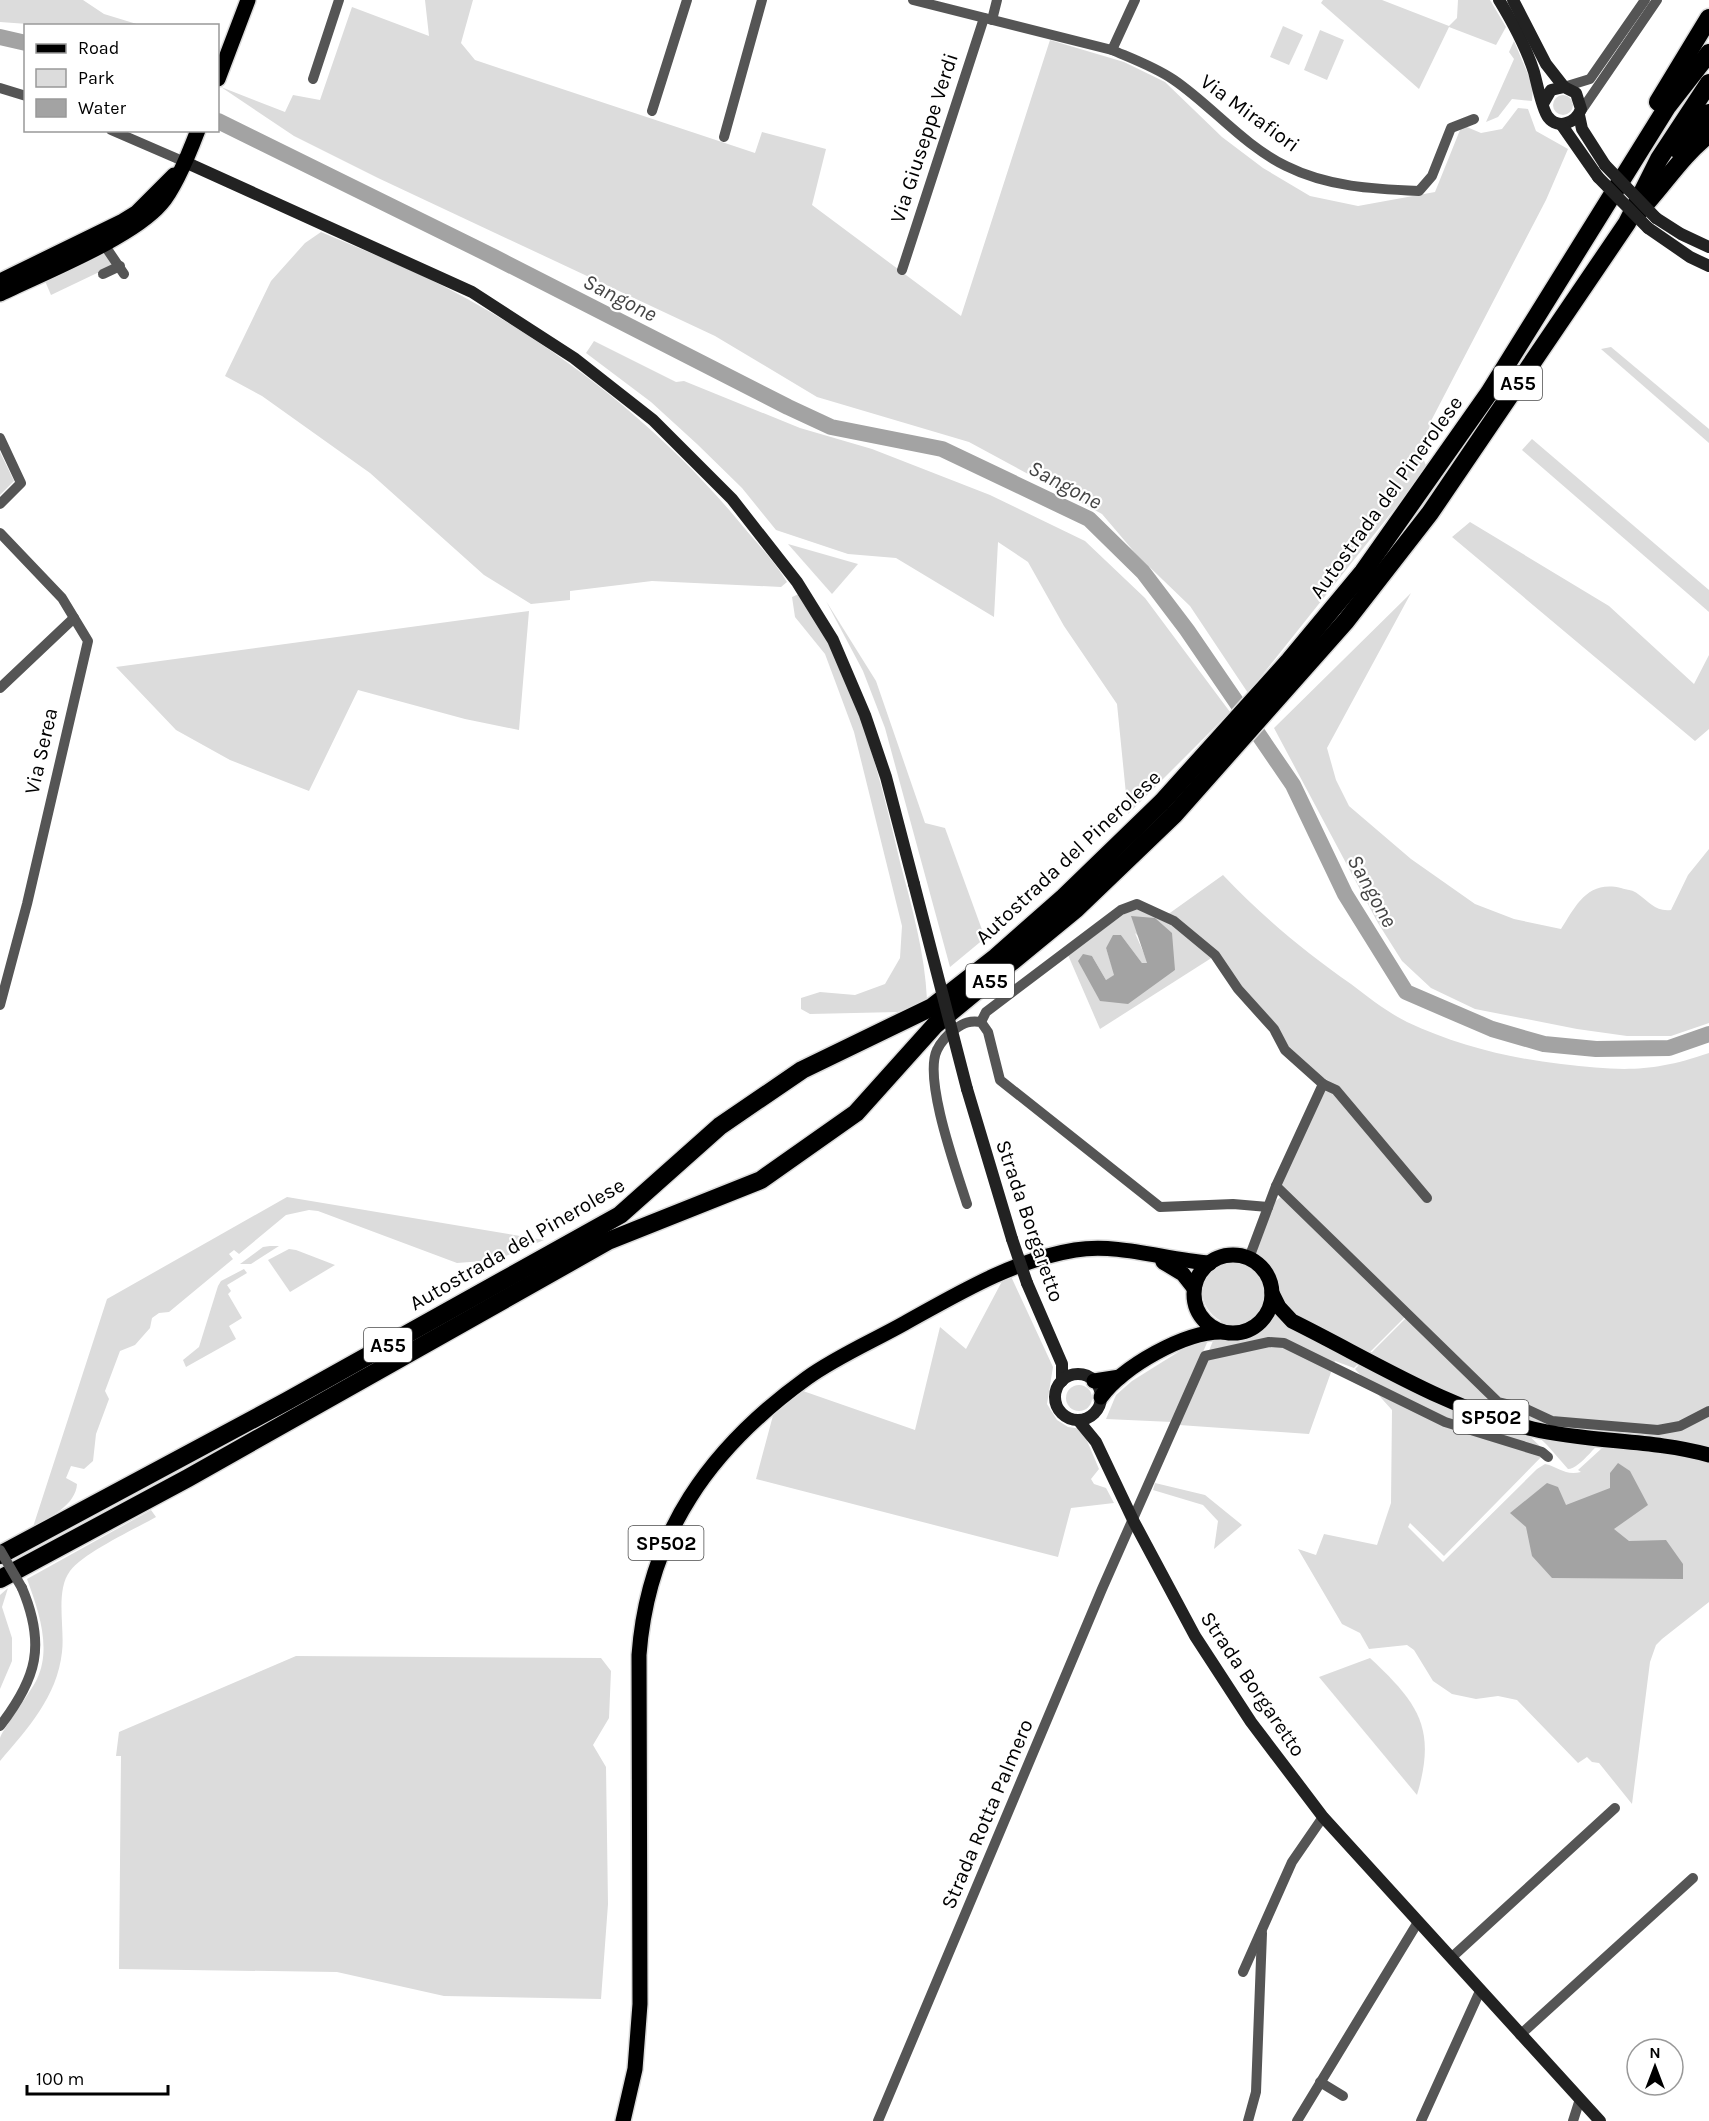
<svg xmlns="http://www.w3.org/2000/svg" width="1709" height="2121" viewBox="0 0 1709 2121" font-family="Karla,sans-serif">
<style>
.green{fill:#dcdcdc;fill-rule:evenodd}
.water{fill:#a3a3a3}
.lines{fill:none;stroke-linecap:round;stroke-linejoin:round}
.river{stroke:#a3a3a3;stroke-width:16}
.primary-casing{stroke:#dbdbdb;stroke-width:18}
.highway-casing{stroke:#dbdbdb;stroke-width:21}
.street{stroke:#555;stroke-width:10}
.secondary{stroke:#222;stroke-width:12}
.primary{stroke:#000;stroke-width:15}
.highway{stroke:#000;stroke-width:18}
.street-bridge{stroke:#555;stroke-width:10}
.secondary-bridge{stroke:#222;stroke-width:12}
.labels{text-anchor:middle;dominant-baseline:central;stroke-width:4.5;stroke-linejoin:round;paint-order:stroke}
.shield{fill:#fff;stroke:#4c4c4c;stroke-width:1.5}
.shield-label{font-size:20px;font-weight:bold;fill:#000}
.street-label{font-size:21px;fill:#000;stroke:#fff}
.water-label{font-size:22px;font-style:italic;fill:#444;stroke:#fff}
</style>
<rect width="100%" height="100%" fill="#fff"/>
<g class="green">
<polygon points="0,0 83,0 104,14 140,25 55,26 0,22"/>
<polygon points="425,0 473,0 461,43 475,60 755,153 762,132 826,149 812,205 961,316 1050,40 1124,62 1165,82 1222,137 1263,168 1310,196 1358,206 1435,192 1462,125 1481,133 1502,129 1518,108 1528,109 1536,131 1568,149 1546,200 1432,419 1421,453 1427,468 1248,693 1190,606 1136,554 1102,514 969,442 817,397 715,336 378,178 294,136 221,87 285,112 293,95 320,100 352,7 429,36"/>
<polygon points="1323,0 1382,0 1449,26 1457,18 1458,0 1490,0 1506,27 1496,45 1449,27 1419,89 1321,3"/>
<polygon points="1283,26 1303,35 1289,65 1270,57"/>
<polygon points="1320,30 1344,40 1327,80 1304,70"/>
<polygon points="1514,41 1533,86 1532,101 1512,99 1498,117 1486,122 1514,59 1509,52"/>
<circle cx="1563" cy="105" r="10"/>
<path d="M321,232c35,15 70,29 104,45 117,57 228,142 311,241 17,21 37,41 51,64l-6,5 -129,-6 -82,10v9l-39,4 -47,-29 -114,-102 -108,-77 -37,-20 46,-95 34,-38z"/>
<polygon points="106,253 116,264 51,295 45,281"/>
<polygon points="594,341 676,382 684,381 800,428 872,449 990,495 1085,541 1145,598 1230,712 1128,814 1117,704 1064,626 1028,562 998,542 994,617 896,558 848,554 776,530 742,488 697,444 651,402 586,353"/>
<polygon points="1611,347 1709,429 1709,443 1601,349"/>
<polygon points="1532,439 1709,590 1709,612 1522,450"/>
<polygon points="0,452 14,481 0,495"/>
<polygon points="1470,522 1609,606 1694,684 1709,655 1709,729 1695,741 1452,537"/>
<polygon points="788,544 858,564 832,594"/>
<path d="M1411,593l-84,155 9,32 13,26 62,53 64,45 39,15 47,10c15,-23 26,-49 60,-41 6,2 13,2 17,6 11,8 18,18 33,16l17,-35 21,-26v174l-38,13h-44l-50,-7 -102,-20 -44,-21 -29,-27 -24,-38 -104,-195z"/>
<path d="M799,594c56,79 79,175 101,268 12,46 25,91 27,138l-29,12 -88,2 -9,-5v-11l19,-6 35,3 30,-11 15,-26 2,-32 -48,-194 -29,-78 -30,-37 -3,-20z"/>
<polygon points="826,601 876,681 925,823 945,828 985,938 950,967 885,728 863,671"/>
<polygon points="529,611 519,730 465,719 358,690 309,791 230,760 176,730 116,667"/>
<path d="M1223,875c40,42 81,76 128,109 18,14 36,28 56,38 49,23 101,36 154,42 61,7 90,9 148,-11v355l-40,18 -57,7c-14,7 -31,36 -44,36l-21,-24 -267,-260 44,-95 -31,-33 -64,-82 -62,-60z"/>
<path d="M1134,907l52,25 27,25 -113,72 -32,-74zM1135,933l40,37 -75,30 -8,-44 14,24 9,-5 -9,-27 15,-13 21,28h6z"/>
<path d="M1282,1196l124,120 -52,52 -19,-7 -26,73 -130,-9 42,-104c-35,-20 -16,-67 24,-57l23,-57z"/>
<path d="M287,1197l257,43 -48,20 -39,3 -139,-52 -9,-1 -23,5 -47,39 -5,-4 -5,4 4,5 -64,53 -10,1 -7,5 -2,10 -15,17 -15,6 -15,40 4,8 -13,35 -3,27 -9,8 -13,-3 -5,12 11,6c-1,21 -28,34 -44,43l74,-228z"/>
<polygon points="270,1246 279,1246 251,1264 240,1264 263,1247"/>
<polygon points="289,1249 296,1250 335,1265 290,1292 268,1260"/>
<polygon points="244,1269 247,1273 227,1285 231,1291 228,1294 242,1318 229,1326 236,1339 186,1367 183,1360 199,1347 218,1286 221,1281"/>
<polygon points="1008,1270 1053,1367 1047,1404 1057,1420 1068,1427 1082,1429 1099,1469 1091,1479 1094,1484 1106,1488 1114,1503 1071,1508 1058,1557 756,1479 775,1408 788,1397 803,1391 915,1430 940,1327 966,1349"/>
<path d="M1407,1317l139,135 -102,104 -34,-33 -2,4 35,35 94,-93 8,-5c14,3 20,12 36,8l-3,-2 35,-32 56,-8 40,-17v189l-47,37 -6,6 -6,17 -18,142 -33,-41 -7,-1 -5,-5 -9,6 -61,-63 -19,-4 -22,3 -24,-5 -19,-13 -19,-31 -7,-5 -38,4 -9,-16 -18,-9 -44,-75 18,6 8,-21 53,11 14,-42 1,-93 -37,-41z"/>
<polygon points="1210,1336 1172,1422 1106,1419 1116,1395 1132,1381 1199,1339"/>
<circle cx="1079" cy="1398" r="13"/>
<polygon points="1155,1483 1205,1495 1242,1525 1214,1549 1218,1521 1203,1505 1153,1490"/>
<path d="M151,1510l5,7c-21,12 -73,36 -86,54 -15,20 -5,57 -8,81 -5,45 -34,76 -62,109 0,-7 0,-16 0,-23 2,-8 31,-46 37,-59 15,-31 1,-70 -10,-100z"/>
<polygon points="8,1588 2,1607 12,1638 12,1661 0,1689 0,1595"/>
<polygon points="296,1656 601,1658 611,1671 609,1718 593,1745 606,1767 608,1904 601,1999 444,1996 337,1972 119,1969 121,1756 116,1756 119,1732"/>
<path d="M1370,1658c48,45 67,70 47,137l-98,-118z"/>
</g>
<g class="water">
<polygon points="1131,916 1155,918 1172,933 1175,970 1128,1004 1100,1001 1078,961 1083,954 1092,956 1106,980 1114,975 1106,948 1113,935 1121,935 1142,963 1147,963"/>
<polygon points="1618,1463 1630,1471 1648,1505 1614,1529 1629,1541 1666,1540 1683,1564 1683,1579 1552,1578 1532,1556 1526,1527 1510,1513 1547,1483 1558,1487 1566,1505 1610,1488 1610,1473"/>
</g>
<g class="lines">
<g class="river">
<polyline points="0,37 26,43"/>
<polyline points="218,121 494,257 788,407 831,427 942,449 1089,519 1143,572 1187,630 1293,785 1345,894 1406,992 1492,1029 1544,1044 1596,1049 1669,1048 1709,1034"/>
</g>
<g class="primary-casing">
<g id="primary">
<polyline points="218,79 248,0"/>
<polyline points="0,281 123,221 136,213 174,175"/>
<path d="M0,294c43,-21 132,-56 161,-90 14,-16 29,-53 37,-74"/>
<circle cx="1233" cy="1294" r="39"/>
<polyline points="1163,1262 1183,1274 1194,1288"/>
<path d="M1272,1293l7,14 13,14c77,38 157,89 241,108 58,14 119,10 176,26"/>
<polyline points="1094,1381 1120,1377"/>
<path d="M1101,1397c21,-30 84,-66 122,-65"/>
<path d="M623,2121l12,-52 5,-65 -1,-349c9,-121 71,-207 168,-277 29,-21 66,-37 98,-55 54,-30 109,-63 170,-73 45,-7 90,10 135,13"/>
</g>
</g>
<g class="highway-casing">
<g id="highway">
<polyline points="1658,102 1709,18"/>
<polyline points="1677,149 1709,113"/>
<path d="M1639,211c24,-25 42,-55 70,-77"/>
<polyline points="0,1555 287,1401 620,1215 720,1126 802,1070 932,1007 996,957 1064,897 1162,802 1289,661 1363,572 1489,393 1667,107 1709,53"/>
<polyline points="0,1579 188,1478 608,1241 761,1180 856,1113 935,1025 1076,909 1174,815 1346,621 1430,513 1627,223 1659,159 1709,83"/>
</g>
</g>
<g class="street">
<path d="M913,0l199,50c21,9 43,17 62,30 38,26 69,65 112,86 42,21 87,23 133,25l13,-15 19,-48 23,-9"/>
<polyline points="992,20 997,0"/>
<polyline points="1112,50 1135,0"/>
<polyline points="313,79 339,0"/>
<polyline points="1564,87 1590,79 1645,0"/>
<polyline points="0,88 26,96"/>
<polyline points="652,111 687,0"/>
<polyline points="1579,114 1657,0"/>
<polyline points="111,130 185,162"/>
<polyline points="724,137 762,0"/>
<polyline points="103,243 124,274"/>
<polyline points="902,270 984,18"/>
<polyline points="103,274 120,266"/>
<polyline points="0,438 21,483 0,504"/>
<polyline points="0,533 62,598 88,641 27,904 0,1005"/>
<polyline points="0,688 74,618"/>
<polyline points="981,1022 986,1012 1121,910 1137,904 1174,921 1215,955 1238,989 1274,1029 1285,1050 1323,1084"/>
<polyline points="1276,1186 1498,1402 1524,1408 1552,1421 1658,1430 1680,1426 1709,1411"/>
<path d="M967,1204c-10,-32 -44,-125 -30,-154 3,-7 11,-16 18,-21 9,-6 15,-9 26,-7l7,10 12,48 160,127 73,-3 35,3"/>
<polyline points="1249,1258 1276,1186 1323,1084 1336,1090 1427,1198"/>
<path d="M0,1726c37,-48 46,-81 22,-138"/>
<polyline points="1451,1958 1615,1808"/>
<polyline points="1243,1972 1292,1862 1323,1817"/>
<polyline points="1520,2035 1693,1878"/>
<polyline points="1320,2082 1343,2096"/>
<polyline points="878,2121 1102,1589 1205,1356 1269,1342 1284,1343 1445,1422 1542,1452 1548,1457"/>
<polyline points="1248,2121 1256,2092 1262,1933"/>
<polyline points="1297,2121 1418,1922"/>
<polyline points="1421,2121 1480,1991"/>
<polyline points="1573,2121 1580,2099"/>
</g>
<g class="secondary">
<path d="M1499,0c14,23 27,47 35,72 3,11 8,38 14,45 10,13 28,6 33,-8l-5,-16 -12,-6 -13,3 -7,12"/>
<polyline points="1513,0 1546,64 1564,87"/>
<polyline points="1579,115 1582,129 1605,165"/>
<polyline points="1561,124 1598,177"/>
<polyline points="185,162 472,292 574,358 653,420 732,499 797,582 833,640 865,715 886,777 914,884"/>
<polyline points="1656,218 1681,234 1709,247"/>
<polyline points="1648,228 1690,257 1709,266"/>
<polyline points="967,1089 1012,1239"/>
<polyline points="1027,1283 1062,1364 1062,1381"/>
<circle cx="1078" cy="1397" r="23"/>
<polyline points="1078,1420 1096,1442 1134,1522 1195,1636 1251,1722 1323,1817 1600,2121"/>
</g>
<use href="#primary" class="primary"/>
<use href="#highway" class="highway"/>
<polyline class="street-bridge" points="0,1550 22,1588"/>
<g class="secondary-bridge">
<polyline points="1605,165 1656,218"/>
<polyline points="1598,177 1648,228"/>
<polyline points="914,884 967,1089"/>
<polyline points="1012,1239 1027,1283"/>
</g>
</g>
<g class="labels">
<g class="shield">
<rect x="1494" y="366" width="48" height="34" rx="4.5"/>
<rect x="966" y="964" width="48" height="34" rx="4.5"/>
<rect x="364" y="1328" width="48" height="34" rx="4.5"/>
<rect x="1453.5" y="1400" width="75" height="34" rx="4.5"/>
<rect x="628.5" y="1526" width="75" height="34" rx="4.5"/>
</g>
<g class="shield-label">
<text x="1518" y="383">A55</text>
<text x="990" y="981">A55</text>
<text x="388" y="1345">A55</text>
<text x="1491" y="1417">SP502</text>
<text x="666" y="1543">SP502</text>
</g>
<g class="street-label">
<text transform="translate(1250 113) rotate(36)">Via Mirafiori</text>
<text transform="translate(924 138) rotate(-72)">Via Giuseppe Verdi</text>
<text transform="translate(1386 497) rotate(-54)">Autostrada del Pinerolese</text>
<text transform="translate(41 751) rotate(-77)">Via Serea</text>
<text transform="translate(1068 857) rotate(-43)">Autostrada del Pinerolese</text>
<text transform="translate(1030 1221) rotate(71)">Strada Borgaretto</text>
<text transform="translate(517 1244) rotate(-30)">Autostrada del Pinerolese</text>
<text transform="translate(1253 1684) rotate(56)">Strada Borgaretto</text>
<text transform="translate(987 1814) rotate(-67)">Strada Rotta Palmero</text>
</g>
<g class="water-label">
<text transform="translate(620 298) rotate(27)">Sangone</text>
<text transform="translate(1065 485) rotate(28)">Sangone</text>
<text transform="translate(1372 891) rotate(61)">Sangone</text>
</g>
</g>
<rect x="24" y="24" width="195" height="108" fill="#ffffff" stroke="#999999" stroke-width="1.5"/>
<rect x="36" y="44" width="30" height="9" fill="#000000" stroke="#999999" stroke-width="1.5"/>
<text x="78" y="54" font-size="18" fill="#000000">Road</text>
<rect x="36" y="69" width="30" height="18" fill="#dcdcdc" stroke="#999999" stroke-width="1.5"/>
<text x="78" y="84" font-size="18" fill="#000000">Park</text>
<rect x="36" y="99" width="30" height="18" fill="#a3a3a3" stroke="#999999" stroke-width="1.5"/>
<text x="78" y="114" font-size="18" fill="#000000">Water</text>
<g transform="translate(1655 2067)"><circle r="28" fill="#ffffff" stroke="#999999" stroke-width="1.5"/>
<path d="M0-4.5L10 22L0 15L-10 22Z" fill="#000000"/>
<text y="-9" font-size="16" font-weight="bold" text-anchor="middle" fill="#000000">N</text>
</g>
<path d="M27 2085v9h141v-9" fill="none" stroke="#000000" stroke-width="3"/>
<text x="36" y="2085" font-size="18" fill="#000000" stroke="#ffffff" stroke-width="4.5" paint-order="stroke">100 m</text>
</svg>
